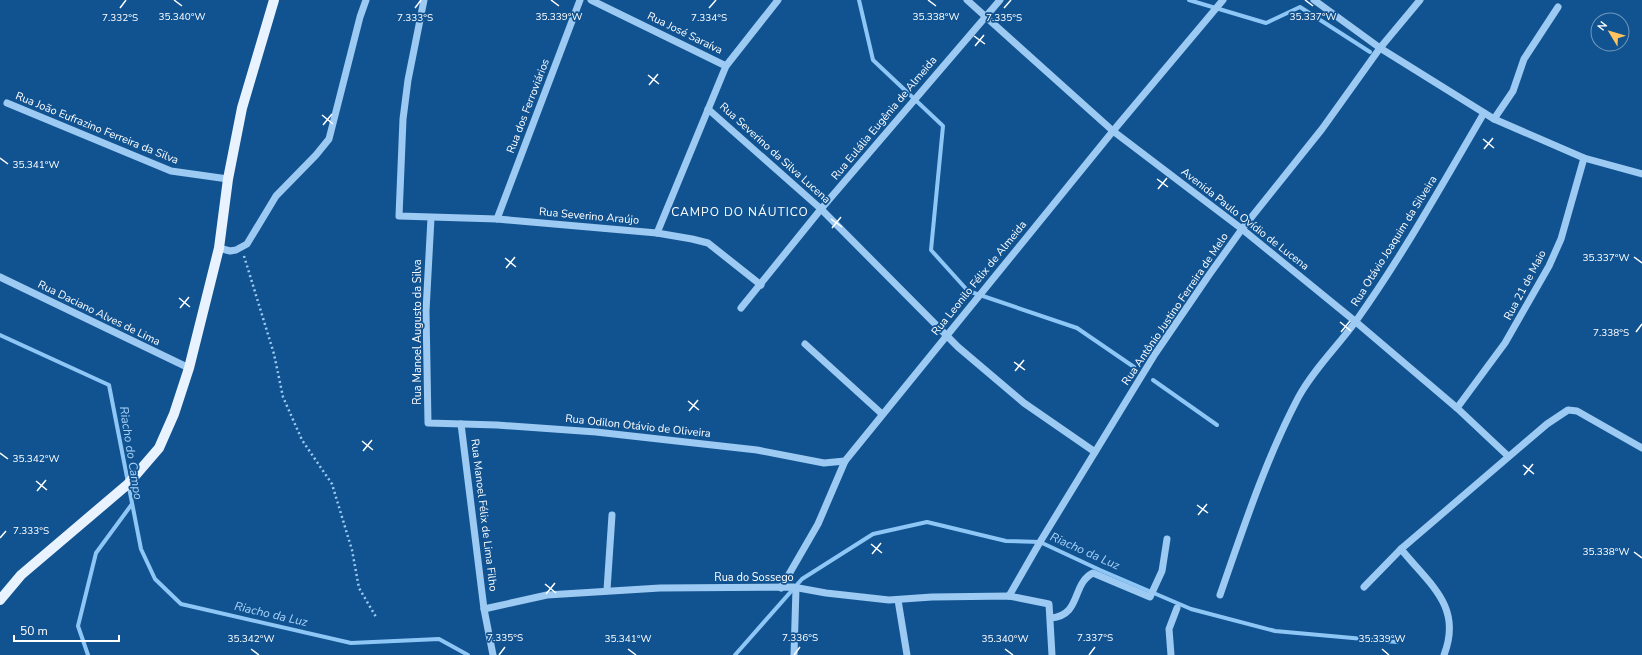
<svg xmlns="http://www.w3.org/2000/svg" width="1642" height="655" viewBox="0 0 1642 655" font-family="'Nunito Sans',sans-serif">
<style>
.lines{fill:none;stroke-linecap:round;stroke-linejoin:round}
.stream{stroke:#8ec7f6;stroke-width:4}
.path{stroke:#9dcaf2;stroke-width:2.5;stroke-dasharray:2 3;stroke-linecap:butt}
.minor{stroke:#9dcaf2;stroke-width:7}
.major{stroke:#e8f3ff;stroke-width:10}
.ticks{fill:none;stroke:#fff;stroke-width:1.5}
.labels{text-anchor:middle;dominant-baseline:central;stroke-width:3.5;stroke-linejoin:round;paint-order:stroke}
.street-label{font-size:11px;fill:#fff;stroke:#115391}
.neighbourhood-label{font-size:12px;letter-spacing:1px;fill:#fff;stroke:#115391}
.water-label{font-size:12px;font-style:italic;fill:#a9d4fa;stroke:#115391}
.ticks-label{font-size:10px;text-anchor:middle;fill:#fff;stroke:#115391;stroke-width:3.5;stroke-linejoin:round;paint-order:stroke}
</style>
<rect width="100%" height="100%" fill="#115391"/>
<g class="lines">
<g class="stream">
<polyline points="859,0 873,60 943,126 931,250 968,291 1077,328 1134,367"/>
<polyline points="1189,0 1266,23 1300,7 1370,52"/>
<polyline points="0,335 109,385 141,549 155,579 181,604 351,643 439,639 468,655"/>
<polyline points="1153,380 1217,425"/>
<polyline points="88,655 78,626 96,553 132,504"/>
<polyline points="735,655 802,579 873,534 927,522 1006,541 1040,542 1100,570 1191,609 1275,631 1397,642"/>
</g>
<polyline class="path" points="244,256 274,354 283,397 302,440 332,484 352,550 359,588 376,617"/>
<g class="minor">
<polyline points="424,0 408,80 403,119 399,216 497,219 657,233 692,239 708,243 761,285"/>
<polyline points="591,0 726,66"/>
<polyline points="967,0 1113,131 1242,229 1356,322 1457,408 1508,456"/>
<polyline points="1314,0 1380,48 1494,119 1584,158 1642,174"/>
<polyline points="7,103 171,171 228,179"/>
<polyline points="708,109 821,209 958,347 1024,403 1095,452"/>
<polyline points="1494,119 1513,91 1524,59 1558,7"/>
<polyline points="431,218 426,311 428,423 497,425 596,432 757,450 824,463 845,461"/>
<polyline points="497,219 580,0"/>
<polyline points="657,233 726,66 778,0"/>
<polyline points="219,248 230,251 236,250 247,244 276,196 316,155 329,139 360,17 366,0"/>
<polyline points="0,277 189,368"/>
<polyline points="741,308 821,209 1000,0"/>
<polyline points="805,344 882,414"/>
<polyline points="1457,408 1505,343 1549,266 1561,239 1584,158"/>
<polyline points="461,424 484,609 493,655"/>
<path d="M1401,549c28,35 62,57 43,106"/>
<polyline points="1364,587 1401,549 1547,424 1568,410 1577,411 1642,448"/>
<polyline points="781,588 818,524 845,461 1113,131 1223,0"/>
<polyline points="607,590 612,515"/>
<path d="M1220,595c23,-66 45,-134 78,-197 15,-28 39,-51 58,-77 47,-66 87,-138 128,-208"/>
<polyline points="1009,596 1040,542 1155,354 1209,275 1242,229 1322,129 1380,48 1420,0"/>
<polyline points="898,600 907,655"/>
<polyline points="484,609 547,595 660,588 793,587 826,593 889,600 932,597 1009,596 1049,604 1052,655"/>
<path d="M1051,618c31,-3 20,-34 42,-45l57,24 12,-26 5,-32"/>
<polyline points="794,655 796,588"/>
<polyline points="1171,655 1169,629 1177,608"/>
</g>
<polyline class="major" points="0,600 21,575 128,484 159,448 174,414 189,368 219,248 228,179 242,108 274,0"/>
</g>
<path class="ticks" d="M174,0l8,6M551,0l8,6M928,0l8,6M1305,0l8,6M120,8l6,-8M415,8l6,-8M709,8l7,-8M1004,8l7,-8M974,36l11,8M975,46l9,-11M648,75l11,9M649,85l9,-11M322,115l11,9M323,125l9,-11M1483,139l11,9M1484,149l9,-11M0,158l8,6M1157,179l11,8M1158,189l9,-11M831,219l11,8M832,228l9,-11M1634,257l8,6M505,258l11,9M506,268l9,-11M179,298l11,9M180,308l9,-11M1340,322l11,9M1341,332l9,-11M1636,332l6,-8M1014,362l11,8M1015,371l9,-11M688,401l11,9M689,411l9,-11M362,441l11,9M363,451l9,-11M0,453l8,6M1523,465l11,9M1524,475l9,-11M36,481l11,9M37,491l9,-11M1197,505l11,8M1198,515l9,-11M0,538l6,-7M871,544l11,9M1634,552l8,6M872,554l9,-11M545,584l11,9M546,594l9,-11M251,649l8,6M628,649l8,6M1005,649l8,6M1382,649l7,6M499,655l6,-8M794,655l6,-8M1089,655l6,-8"/>
<g class="labels">
<g class="street-label">
<text transform="translate(685 33) rotate(26)">Rua José Saraíva</text>
<text transform="translate(528 106) rotate(-69)">Rua dos Ferroviários</text>
<text transform="translate(884 118) rotate(-50)">Rua Eulália Eugênia de Almeida</text>
<text transform="translate(97 128) rotate(22)">Rua João Eufrazino Ferreira da Silva</text>
<text transform="translate(775 153) rotate(42)">Rua Severino da Silva Lucena</text>
<text transform="translate(589 216) rotate(5)">Rua Severino Araújo</text>
<text transform="translate(1245 219) rotate(38)">Avenida Paulo Ovídio de Lucena</text>
<text transform="translate(1394 241) rotate(-58)">Rua Otávio Joaquim da Silveira</text>
<text transform="translate(979 278) rotate(-51)">Rua Leonilo Félix de Almeida</text>
<text transform="translate(1525 285) rotate(-62)">Rua 21 de Maio</text>
<text transform="translate(1175 309) rotate(-56)">Rua Antônio Justino Ferreira de Melo</text>
<text transform="translate(99 313) rotate(26)">Rua Daciano Alves de Lima</text>
<text transform="translate(417 332) rotate(-90)">Rua Manoel Augusto da Silva</text>
<text transform="translate(638 426) rotate(6)">Rua Odilon Otávio de Oliveira</text>
<text transform="translate(484 515) rotate(83)">Rua Manoel Félix de Lima Filho</text>
<text x="754" y="577">Rua do Sossego</text>
</g>
<g class="neighbourhood-label">
<text x="740" y="212">CAMPO DO NÁUTICO</text>
</g>
<g class="water-label">
<text transform="translate(131 453) rotate(81)">Riacho do Campo</text>
<text transform="translate(1085 551) rotate(24)">Riacho da Luz</text>
<text transform="translate(271 614) rotate(13)">Riacho da Luz</text>
</g>
</g>
<g class="ticks-label">
<text x="182" y="20">35.340°W</text>
<text x="559" y="20">35.339°W</text>
<text x="1313" y="20">35.337°W</text>
<text x="936" y="20">35.338°W</text>
<text x="120" y="21">7.332°S</text>
<text x="415" y="21">7.333°S</text>
<text x="709" y="21">7.334°S</text>
<text x="1004" y="21">7.335°S</text>
<text x="36" y="168">35.341°W</text>
<text x="1606" y="261">35.337°W</text>
<text x="1611" y="336">7.338°S</text>
<text x="36" y="462">35.342°W</text>
<text x="31" y="534">7.333°S</text>
<text x="1606" y="555">35.338°W</text>
<text x="505" y="641">7.335°S</text>
<text x="800" y="641">7.336°S</text>
<text x="1095" y="641">7.337°S</text>
<text x="251" y="642">35.342°W</text>
<text x="628" y="642">35.341°W</text>
<text x="1005" y="642">35.340°W</text>
<text x="1382" y="642">35.339°W</text>
</g>
<g transform="translate(1610 32) rotate(308)"><circle r="19" fill="#115391" stroke="#7098bd"/>
<path d="M0-3L7 15L0 10L-7 15Z" fill="#ffc45e"/>
<text y="-6" font-size="11" font-weight="bold" text-anchor="middle" fill="#ffffff">N</text>
</g>
<path d="M14 635v6h105v-6" fill="none" stroke="#ffffff" stroke-width="2"/>
<text x="20" y="635" font-size="12" fill="#ffffff" stroke="#115391" stroke-width="3" paint-order="stroke">50 m</text>
</svg>
